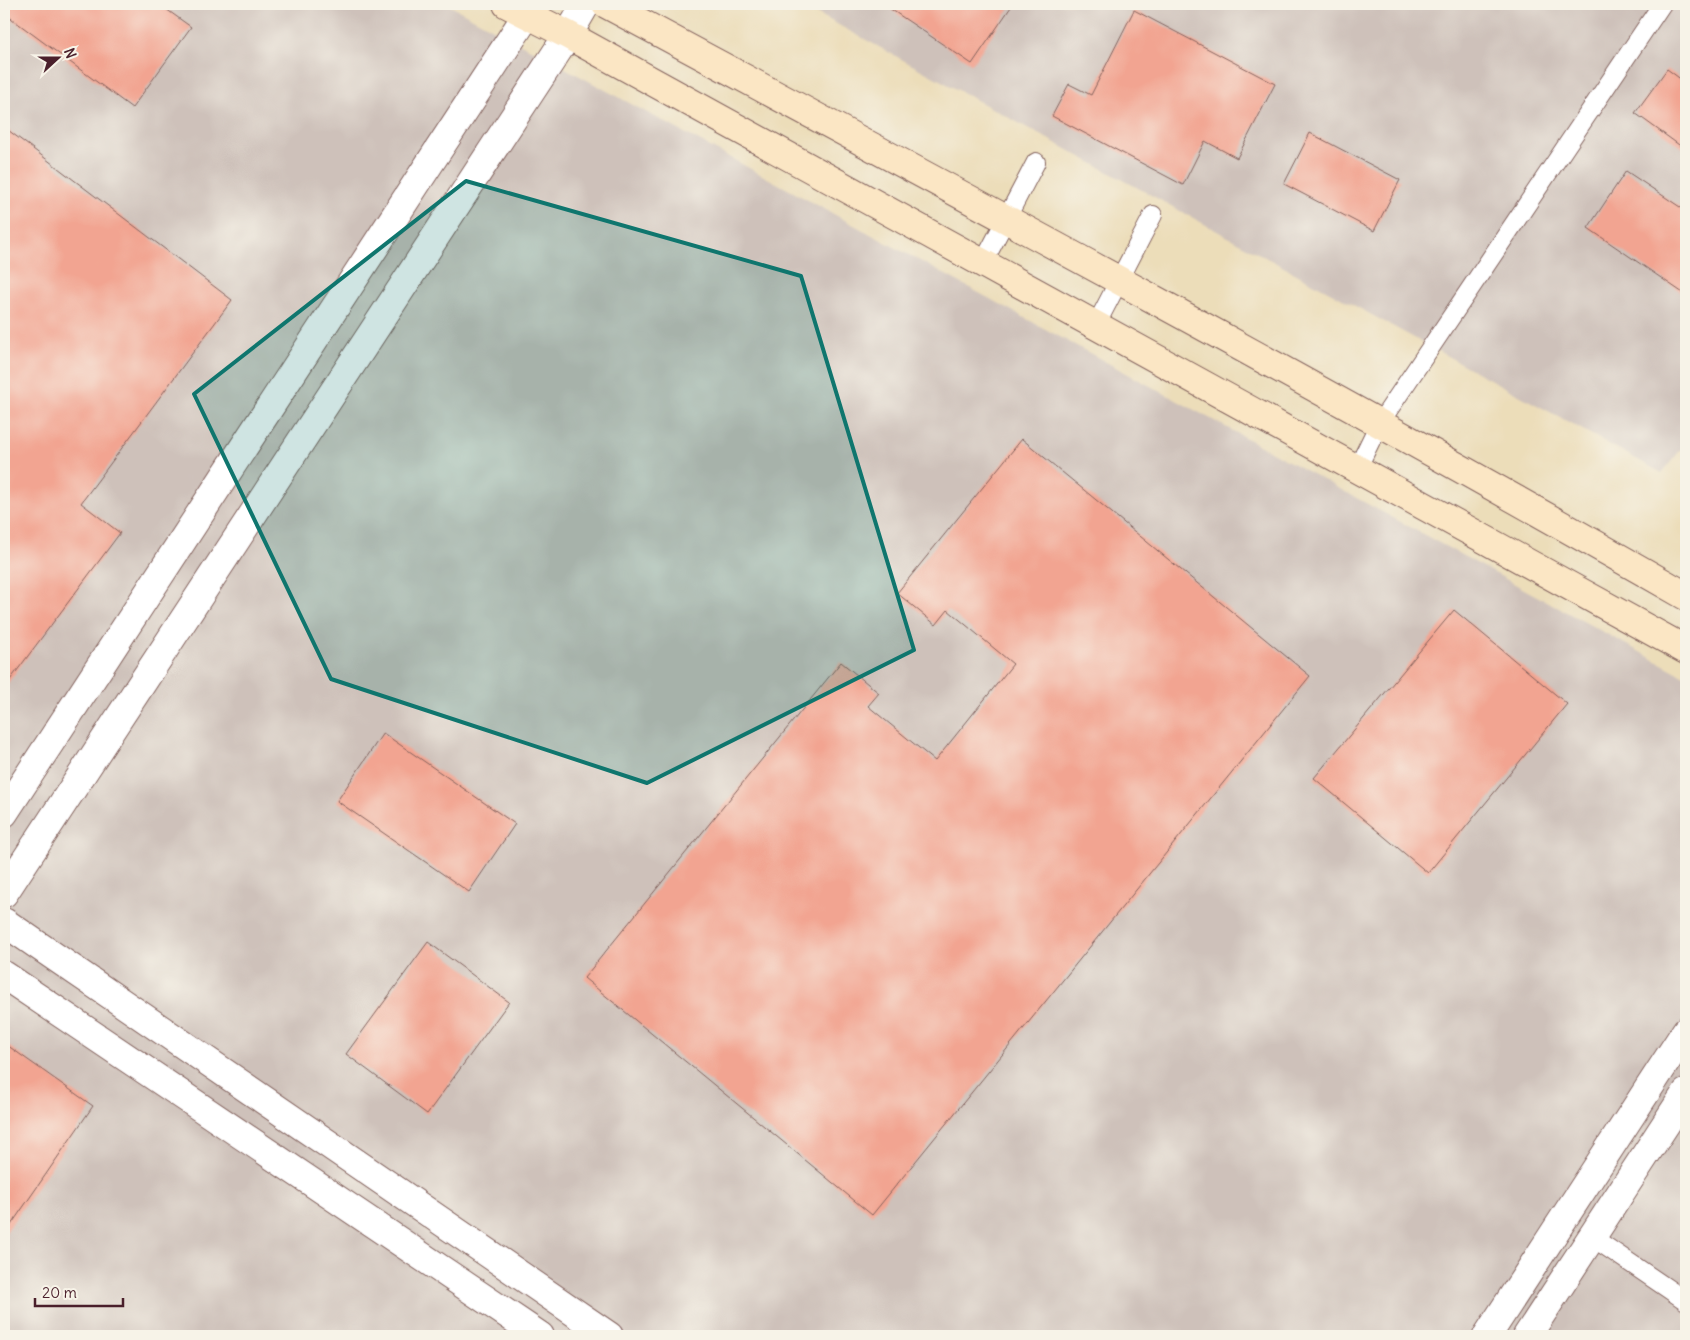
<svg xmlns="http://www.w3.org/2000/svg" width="1690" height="1340" viewBox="0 0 1690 1340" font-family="Delius,sans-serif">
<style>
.industrial{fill:#cec1ba}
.building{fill:#f2a491}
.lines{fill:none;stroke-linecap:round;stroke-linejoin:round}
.lane-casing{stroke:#83625d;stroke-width:20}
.street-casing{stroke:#83625d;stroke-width:30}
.secondary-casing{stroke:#83625d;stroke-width:30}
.lane{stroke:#fff;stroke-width:18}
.street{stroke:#fff;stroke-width:28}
.secondary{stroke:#fbe6c4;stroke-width:28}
.marked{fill:#0f766e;fill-opacity:0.2;stroke:#0f766e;stroke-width:4;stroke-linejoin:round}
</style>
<rect width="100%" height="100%" fill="#f7f3e8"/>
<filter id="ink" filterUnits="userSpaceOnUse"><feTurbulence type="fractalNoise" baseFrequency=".02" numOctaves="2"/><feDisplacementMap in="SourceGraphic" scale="10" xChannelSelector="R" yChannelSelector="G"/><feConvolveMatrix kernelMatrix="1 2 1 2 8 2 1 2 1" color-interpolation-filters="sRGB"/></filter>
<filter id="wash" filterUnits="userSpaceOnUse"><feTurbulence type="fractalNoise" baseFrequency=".0096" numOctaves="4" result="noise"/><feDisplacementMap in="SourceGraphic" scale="20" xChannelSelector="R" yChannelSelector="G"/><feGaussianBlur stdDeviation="1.12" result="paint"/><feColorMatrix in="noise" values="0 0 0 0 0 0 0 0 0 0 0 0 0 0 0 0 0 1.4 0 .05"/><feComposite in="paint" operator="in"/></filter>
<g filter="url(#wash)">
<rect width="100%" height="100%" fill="#ecddb9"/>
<g class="industrial">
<polygon points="4,4 447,4 1686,677 1686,1336 4,1336"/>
<polygon points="800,4 1686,4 1686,443 1662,473"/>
</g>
<g id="blocks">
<g class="building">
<polygon points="11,4 159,4 191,27 132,108 4,13"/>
<polygon points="883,4 1013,4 972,64"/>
<polygon points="1134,10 1275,84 1237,158 1205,141 1183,185 1052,116 1069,84 1091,95"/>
<polygon points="1667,69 1686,83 1686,150 1635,113"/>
<polygon points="4,127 232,300 81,503 120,533 4,688"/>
<polygon points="1310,133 1400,180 1374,231 1284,184"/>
<polygon points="1626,171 1686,211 1686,295 1588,228"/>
<polygon points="1022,439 1310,676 872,1215 584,978 841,662 879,693 868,706 935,761 1013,664 948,610 936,625 897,593"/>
<polygon points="1454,610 1567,704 1428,873 1314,778"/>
<polygon points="383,733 515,824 469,892 337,801"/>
<polygon points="428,942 509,1002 427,1114 346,1054"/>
<polygon points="4,1043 93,1106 4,1235"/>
</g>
</g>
</g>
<g filter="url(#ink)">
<use href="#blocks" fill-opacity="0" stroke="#83625d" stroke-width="1"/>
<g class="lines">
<g class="lane-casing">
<g id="lane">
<polyline points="983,263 1036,162"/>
<polyline points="1096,325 1153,215"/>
<polyline points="1357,469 1379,424 1662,4"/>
<polyline points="1592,1237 1686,1301"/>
</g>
</g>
<g class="street-casing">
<g id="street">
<polyline points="4,813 534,4"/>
<polyline points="4,893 568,35 586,4"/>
<polyline points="4,922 609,1336"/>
<polyline points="4,975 540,1336"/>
<polyline points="1487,1336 1686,1031"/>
<polyline points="1527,1336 1686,1093"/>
</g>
</g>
<g class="secondary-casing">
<g id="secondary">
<polyline points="507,4 568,35 1686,650"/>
<path d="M606,4c362,194 724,388 1080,592"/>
</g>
</g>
<use href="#lane" class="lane"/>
<use href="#street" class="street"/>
<use href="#secondary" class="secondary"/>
</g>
</g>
<path class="marked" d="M466,181l335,95 113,374 -267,133 -316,-104 -137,-285z"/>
<rect width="1690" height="1340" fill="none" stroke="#f7f3e8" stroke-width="20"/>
<g transform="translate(58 58) rotate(69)" stroke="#f7f3e8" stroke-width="4" paint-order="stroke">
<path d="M0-4L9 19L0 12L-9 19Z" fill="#4a1f2b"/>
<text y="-8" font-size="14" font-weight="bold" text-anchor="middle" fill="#4a1f2b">N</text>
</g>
<path d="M35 1298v8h88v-8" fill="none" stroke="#4a1f2b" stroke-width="2.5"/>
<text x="42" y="1298" font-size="15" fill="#4a1f2b" stroke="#f7f3e8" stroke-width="4" paint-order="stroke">20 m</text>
</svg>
